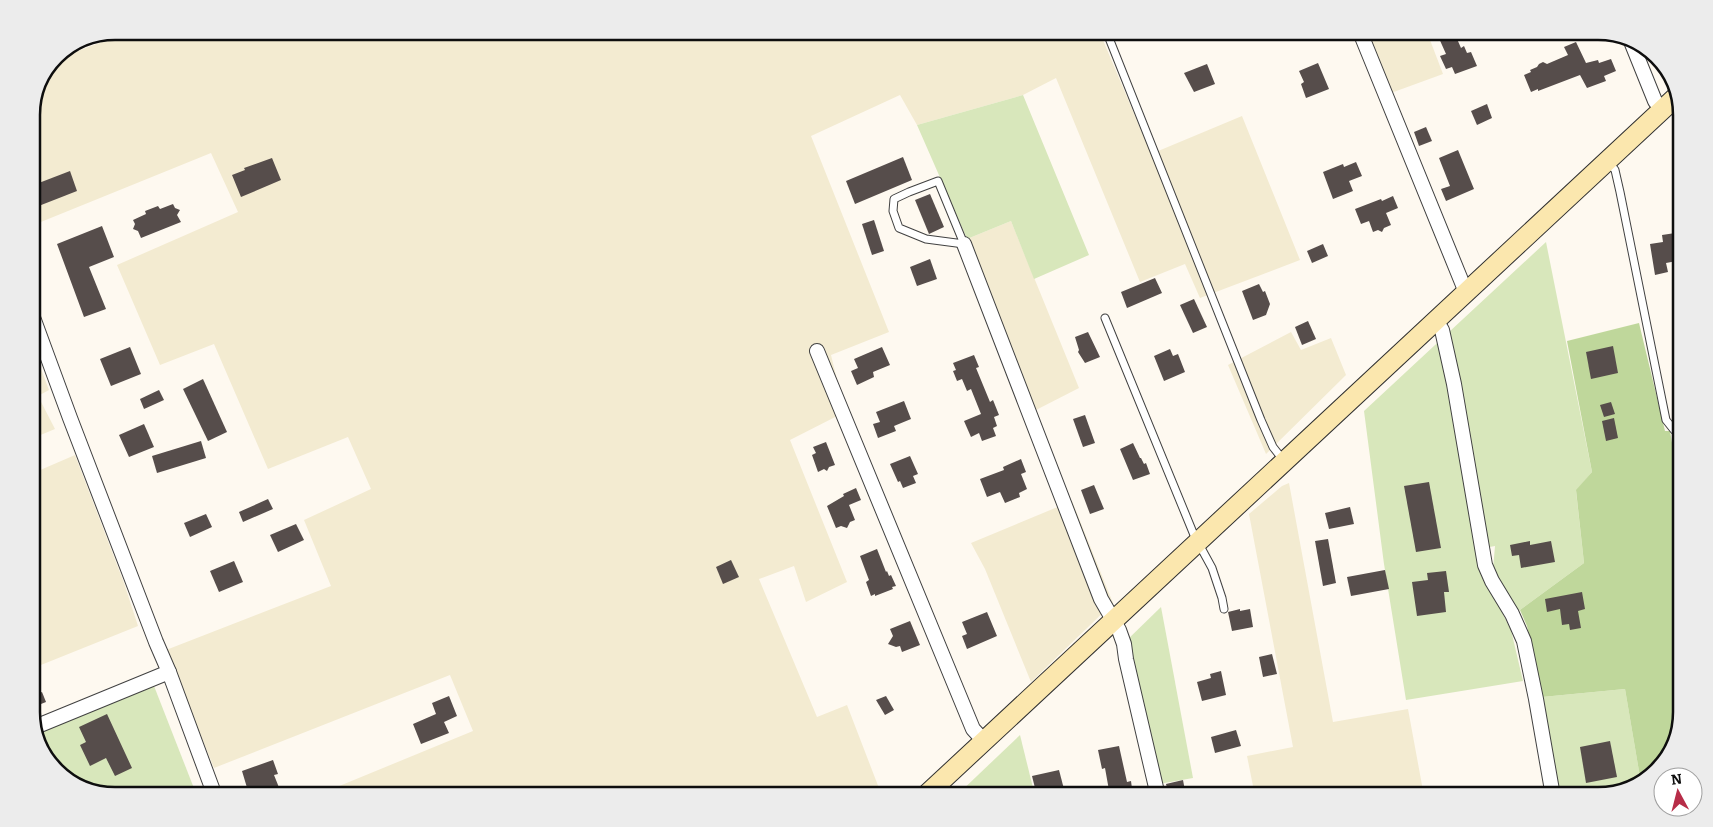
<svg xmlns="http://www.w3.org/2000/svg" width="1713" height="827" viewBox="0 0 1713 827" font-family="Bitter,serif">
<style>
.farmland{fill:#f3ebd1}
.green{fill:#d8e7bb}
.forest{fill:#bfd79b}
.building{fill:#564d4b}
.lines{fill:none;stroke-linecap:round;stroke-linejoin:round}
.lane-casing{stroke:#414141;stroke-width:9}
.street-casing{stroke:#414141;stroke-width:16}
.secondary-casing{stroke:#303030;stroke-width:21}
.lane{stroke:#fff;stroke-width:7}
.street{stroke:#fff;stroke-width:14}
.secondary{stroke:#fbe7ae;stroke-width:19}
.rim{fill:none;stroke:#0e0e0e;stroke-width:2.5}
</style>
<rect width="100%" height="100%" fill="#fef9f0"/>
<g class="farmland">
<polygon points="1367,32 1427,32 1443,74 1391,93"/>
<polygon points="1100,33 1151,154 1242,116 1300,260 1200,298 1185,264 1140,282 1056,78 1023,95 917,125 900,95 811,136 889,332 831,355 845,412 790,440 847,582 806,602 794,566 759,579 817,717 847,705 882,796 796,796 795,792 785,796 315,796 473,731 450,675 214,768 166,650 331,586 304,520 371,489 348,437 268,469 214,344 160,365 117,265 238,212 211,153 31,226 31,110 54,60 115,37"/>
<polygon points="1011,221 1079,388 1034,411 967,239"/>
<polygon points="1291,332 1301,350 1331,338 1346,375 1266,454 1228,365"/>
<polygon points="31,343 49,390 38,396 55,429 31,439"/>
<polygon points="75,455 124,583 138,626 31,669 31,456 38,471"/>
<polygon points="1289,483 1333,722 1408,709 1424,796 1255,796 1247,756 1293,747 1249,514 1282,486"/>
<polygon points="1072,501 1113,603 1031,682 985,569 971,543"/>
</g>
<g class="green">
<polygon points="1023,95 1089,255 1034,279 1011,221 967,239 917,125"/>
<polygon points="1546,242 1592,472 1576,491 1584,563 1520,610 1512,614 1492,581 1495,546 1479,549 1487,583 1511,630 1523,681 1406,700 1384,564 1364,411"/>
<polygon points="1161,607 1193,778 1153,785 1123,644"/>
<polygon points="154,686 197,796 115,796 78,787 45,759 37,733"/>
<polygon points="1625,689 1641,783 1599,796 1560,796 1542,697"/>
<polygon points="1020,735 1035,796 956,796"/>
</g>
<polygon class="forest" points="1639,323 1665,431 1670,431 1682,502 1682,712 1673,749 1644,782 1641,783 1625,689 1542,697 1527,626 1520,610 1584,563 1576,490 1592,472 1567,341"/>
<g class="building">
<polygon points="1447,32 1454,32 1461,48 1464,46 1467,53 1471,52 1477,66 1455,74 1452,67 1446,69 1440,56 1446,54 1438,36"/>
<polygon points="1576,42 1586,63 1598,60 1599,63 1611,59 1616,71 1604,76 1606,81 1587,88 1580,75 1538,91 1538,89 1531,92 1524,75 1531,72 1530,70 1537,67 1539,64 1543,62 1547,64 1568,55 1564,47"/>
<polygon points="1318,63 1329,89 1306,98 1301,84 1304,82 1299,71"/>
<polygon points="1207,64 1215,84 1194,92 1184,73"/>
<polygon points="1487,104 1492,118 1477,125 1471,111"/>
<polygon points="1426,127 1432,141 1419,146 1414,132"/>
<polygon points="1458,150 1474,189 1446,201 1441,189 1450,186 1439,158"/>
<polygon points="903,157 912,180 855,204 846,181"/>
<polygon points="272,158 281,180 241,197 232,175 245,170 244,168"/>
<polygon points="1356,162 1362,176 1349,181 1353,191 1333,199 1323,172 1343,164 1344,167"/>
<polygon points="70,171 77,191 31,209 31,186"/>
<polygon points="930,194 944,227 929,234 915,200"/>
<polygon points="1393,196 1398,208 1386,213 1391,225 1384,228 1382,232 1378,230 1373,232 1369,221 1361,224 1355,209 1381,199 1382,201"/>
<polygon points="173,204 175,208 180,210 177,215 181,222 141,238 138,231 133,229 135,224 133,220 146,214 145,211 158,206 160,209"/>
<polygon points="874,220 884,251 872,255 862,224"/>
<polygon points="102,226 114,257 89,267 106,309 84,317 57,244"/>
<polygon points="1682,232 1682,260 1666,263 1668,272 1655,275 1650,244 1663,242 1662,235"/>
<polygon points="1323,244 1328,256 1312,263 1307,251"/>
<polygon points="930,259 937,279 917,286 910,267"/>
<polygon points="1155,278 1162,293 1127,308 1121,292"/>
<polygon points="1259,284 1263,292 1265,291 1270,304 1266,315 1253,320 1242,291"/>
<polygon points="1194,299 1207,327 1193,333 1180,305"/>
<polygon points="1308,321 1316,339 1302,345 1295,327"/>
<polygon points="1088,332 1100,357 1085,363 1078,352 1079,350 1075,337"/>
<polygon points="1613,346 1618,373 1591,379 1586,352"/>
<polygon points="130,347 141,374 111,386 100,359"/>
<polygon points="882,347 890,365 873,372 874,377 857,385 851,371 858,368 854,359"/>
<polygon points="1170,349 1173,356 1178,354 1185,372 1164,381 1154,356"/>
<polygon points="974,355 979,367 976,368 990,402 993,400 999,415 994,417 997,426 993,428 996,436 982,441 979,433 971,437 964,421 981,414 971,389 967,391 962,379 957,381 953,371 956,370 953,363"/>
<polygon points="203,379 227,432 208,441 183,389"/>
<polygon points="159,390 164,400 144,409 140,399"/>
<polygon points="904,401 911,419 894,426 896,431 878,438 873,424 880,422 876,412"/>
<polygon points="1611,402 1615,414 1604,417 1600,405"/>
<polygon points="1085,415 1095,443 1083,447 1073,419"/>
<polygon points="1614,418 1618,438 1606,441 1602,421"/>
<polygon points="144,424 154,447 129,457 119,435"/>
<polygon points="201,441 206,458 157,473 152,456"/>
<polygon points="826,442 835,465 829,467 827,471 824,469 818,472 812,455 816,453 813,447"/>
<polygon points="1133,443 1140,458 1141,458 1144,464 1146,463 1150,474 1133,480 1120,449"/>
<polygon points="910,456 918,474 913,476 916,483 903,488 900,481 898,482 890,464"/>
<polygon points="1021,459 1026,472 1021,474 1027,489 1019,493 1020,497 1005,503 1000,492 987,497 980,479 1004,470 1003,467"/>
<polygon points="1429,482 1441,548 1416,552 1404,486"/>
<polygon points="1094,485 1104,509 1090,514 1081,490"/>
<polygon points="856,488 861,500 849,505 855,520 850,522 847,528 841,526 836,528 827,506 844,496 843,494"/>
<polygon points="268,499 273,509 243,522 239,512"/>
<polygon points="1350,507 1354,524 1329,529 1325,513"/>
<polygon points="206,514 212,527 190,537 184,523"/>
<polygon points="296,524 304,540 278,552 270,535"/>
<polygon points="1328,539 1336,583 1323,586 1315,541"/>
<polygon points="1530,541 1530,545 1551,541 1555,562 1521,568 1519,555 1512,556 1510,545"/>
<polygon points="877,549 886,572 887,571 889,576 891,575 896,586 892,587 893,589 875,596 875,594 871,596 866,582 869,580 860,556"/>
<polygon points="731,560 739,577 723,584 716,567"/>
<polygon points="234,561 243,582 219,592 210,571"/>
<polygon points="1385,570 1389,589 1351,596 1347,577"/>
<polygon points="1446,571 1449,592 1444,592 1446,612 1417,616 1412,582 1428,580 1427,573"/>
<polygon points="1582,592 1585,609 1578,611 1581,628 1570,630 1569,624 1562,625 1560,609 1547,612 1545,599"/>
<polygon points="1240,609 1240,611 1250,609 1253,627 1232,631 1228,612"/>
<polygon points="987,612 997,636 967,649 962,636 967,634 962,622"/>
<polygon points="910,621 920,645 902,652 900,646 896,647 888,644 893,636 890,629"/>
<polygon points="1272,654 1277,674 1263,677 1259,657"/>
<polygon points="1221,671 1226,695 1202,701 1197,682 1211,678 1210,674"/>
<polygon points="42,692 46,702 31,708 31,696"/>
<polygon points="449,696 457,716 444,722 449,733 421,744 413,724 436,714 432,703"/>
<polygon points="886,696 894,710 885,715 876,700"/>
<polygon points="107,714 132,768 115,776 106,758 90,766 80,745 86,742 79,727"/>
<polygon points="1236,730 1241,746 1215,753 1211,737"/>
<polygon points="1610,741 1617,777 1586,783 1580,747"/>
<polygon points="1119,746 1127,782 1131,781 1133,796 1110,796 1105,768 1102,769 1098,750"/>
<polygon points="273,760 278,774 274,775 280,790 264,796 257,796 255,788 248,791 242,771"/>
<polygon points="1059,770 1065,793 1054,796 1037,796 1032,776"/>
<polygon points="1183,780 1186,796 1169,796 1166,784"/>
</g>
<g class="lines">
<g class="lane-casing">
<g id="lane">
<polyline points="1107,33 1261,420 1273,447 1284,461"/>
<polyline points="1608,161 1615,170 1620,192 1666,420 1674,430"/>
<polygon points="938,181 964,244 926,239 899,228 893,211 894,199 909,192"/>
<polyline points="1105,318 1194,535 1212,568 1222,598 1224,609"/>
</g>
</g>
<g class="street-casing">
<g id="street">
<polyline points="1360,32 1463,285 1467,292"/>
<polyline points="1630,39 1655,101 1662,110"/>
<polyline points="964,244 1101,599 1119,630 1124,644 1126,659 1158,796"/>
<polyline points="31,312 70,418 156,642 169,672 215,796"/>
<polyline points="1436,320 1442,330 1454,384 1485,565 1492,581 1512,614 1524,641 1536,699 1553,796"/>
<polyline points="817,351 973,729 984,741"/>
<polyline points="35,727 169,672"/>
</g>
</g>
<g class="secondary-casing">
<polyline id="secondary" points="925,796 1677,96"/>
</g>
<use href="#lane" class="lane"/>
<use href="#street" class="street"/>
<use href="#secondary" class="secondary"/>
</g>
<path d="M0 0H1713V827H0ZM115 40H1598A75 75 0 0 1 1673 115V712A75 75 0 0 1 1598 787H115A75 75 0 0 1 40 712V115A75 75 0 0 1 115 40Z" fill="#ececec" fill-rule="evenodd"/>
<path class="rim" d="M115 40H1598A75 75 0 0 1 1673 115V712A75 75 0 0 1 1598 787H115A75 75 0 0 1 40 712V115A75 75 0 0 1 115 40Z"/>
<g transform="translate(1678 792) rotate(353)"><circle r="24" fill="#ffffff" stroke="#9f9f9f"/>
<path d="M0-4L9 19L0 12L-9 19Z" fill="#b72d48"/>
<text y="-8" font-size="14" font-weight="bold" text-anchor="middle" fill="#0e0e0e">N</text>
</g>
</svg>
